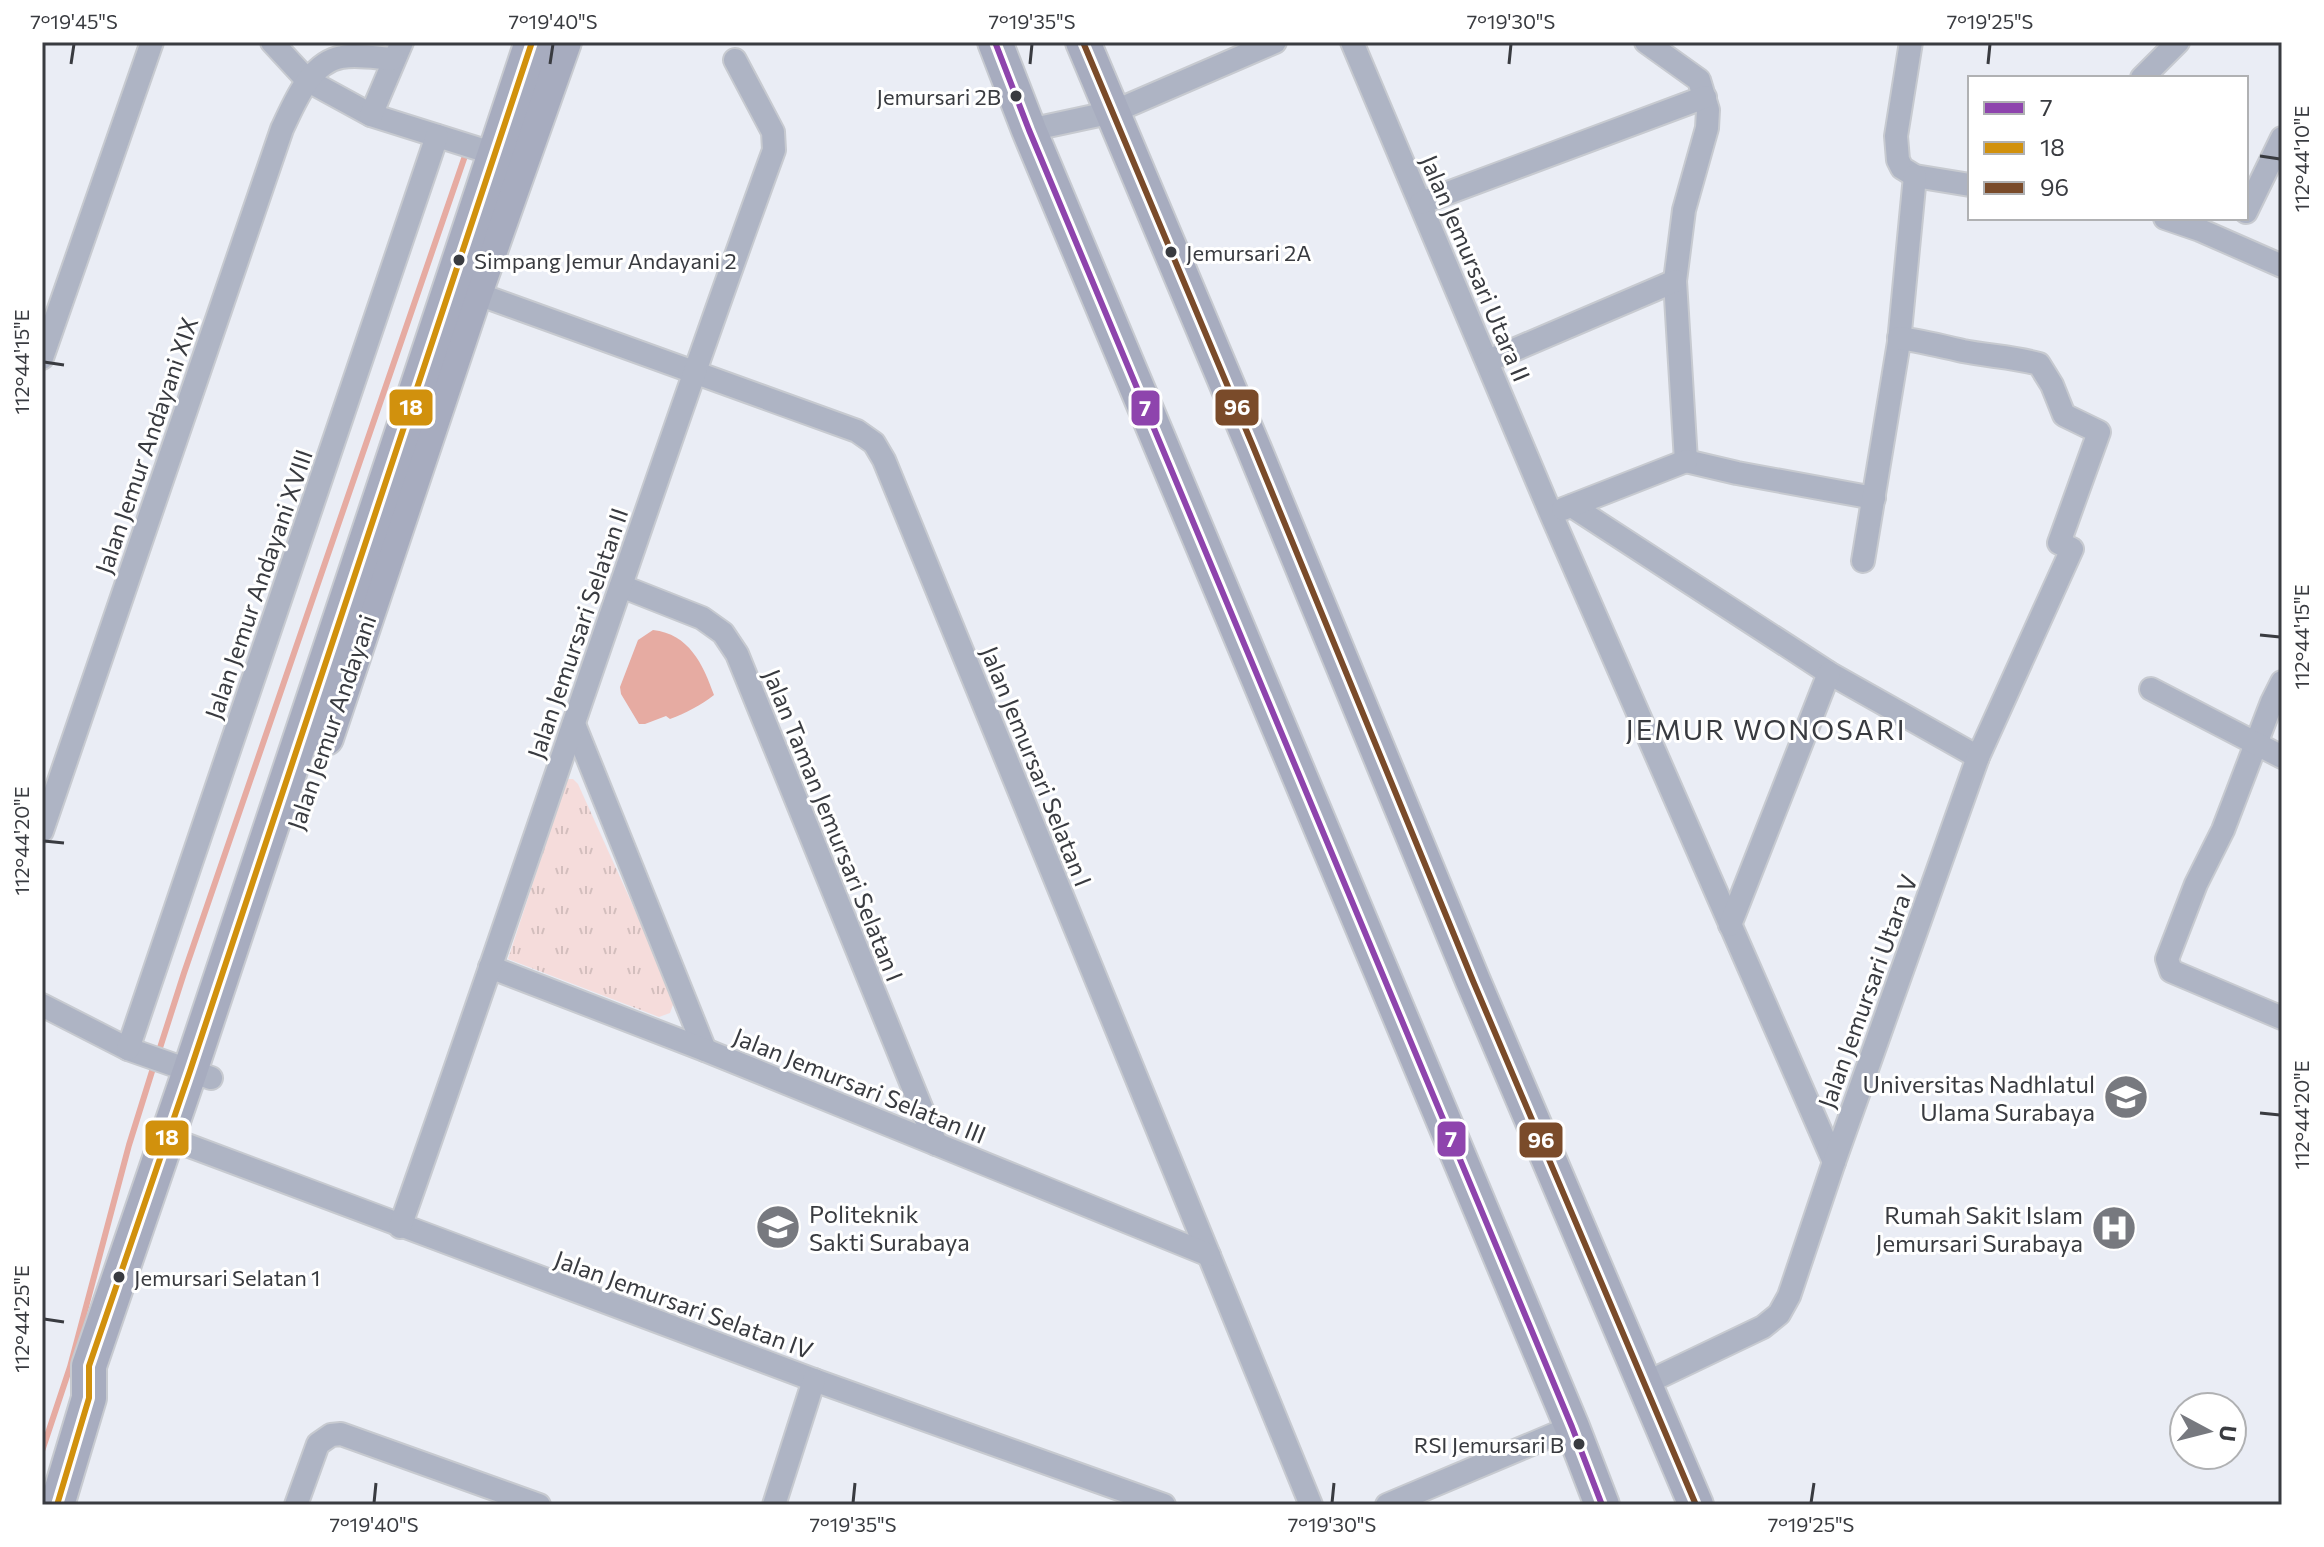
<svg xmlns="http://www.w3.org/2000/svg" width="2324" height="1547" viewBox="0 0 2324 1547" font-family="Commissioner,sans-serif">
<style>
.grass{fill:url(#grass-tufts)}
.water{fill:#e6aba2}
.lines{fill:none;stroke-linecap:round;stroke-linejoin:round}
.stream{stroke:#e6aba2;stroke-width:6}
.street-casing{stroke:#c7cad0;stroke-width:26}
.primary-casing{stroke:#c7cad0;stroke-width:38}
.street{stroke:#aeb4c4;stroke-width:22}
.primary{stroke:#a7acbf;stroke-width:34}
.bus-1-casing{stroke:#fff;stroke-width:12}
.bus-2-casing{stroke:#fff;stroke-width:12}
.bus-3-casing{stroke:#fff;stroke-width:12}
.bus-1{stroke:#8e44ad;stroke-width:6}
.bus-2{stroke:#d1910d;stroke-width:6}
.bus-3{stroke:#7a4b2a;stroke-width:6}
.ticks{fill:none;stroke:#393b40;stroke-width:3}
.bus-dot{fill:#393b40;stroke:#fff;stroke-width:3}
.labels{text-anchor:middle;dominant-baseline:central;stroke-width:6;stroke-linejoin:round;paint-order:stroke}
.bus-label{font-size:22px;fill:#393b40;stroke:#fff;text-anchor:start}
.street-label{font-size:24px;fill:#393b40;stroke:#fff}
.poi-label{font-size:24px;fill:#393b40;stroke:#fff;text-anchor:end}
.quarter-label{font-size:28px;letter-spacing:2px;fill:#393b40;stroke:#fff}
.line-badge{stroke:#fff;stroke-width:3}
.badge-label{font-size:22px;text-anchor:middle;font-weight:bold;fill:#fff}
.neatline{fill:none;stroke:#393b40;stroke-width:3}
.ticks-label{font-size:20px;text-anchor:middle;fill:#393b40}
</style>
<defs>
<pattern id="grass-tufts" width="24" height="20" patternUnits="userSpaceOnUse" patternTransform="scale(2)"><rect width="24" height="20" fill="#f5dcdb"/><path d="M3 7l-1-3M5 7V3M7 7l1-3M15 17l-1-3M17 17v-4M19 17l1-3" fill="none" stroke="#d3bebd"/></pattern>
</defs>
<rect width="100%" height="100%" fill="#eaedf5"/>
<polygon class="grass" points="567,779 573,779 578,784 675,999 670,1013 659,1017 508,959"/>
<path class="water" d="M653,630c36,4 50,34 61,65 -13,10 -28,18 -44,24l-4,-3 -21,8h-6l-18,-30 -1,-7 18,-47z"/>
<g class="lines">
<g class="stream">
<polyline points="158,1054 184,973 466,153"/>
<polyline points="42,1451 70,1367 129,1145 154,1065"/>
</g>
<g class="street-casing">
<g id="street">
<polyline points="272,42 307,80 371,115 495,154"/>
<polyline points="1352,42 1551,514 1834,1162"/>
<polyline points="1646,42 1699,80 1708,110 1707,128 1684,210 1675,281 1686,461"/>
<polyline points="1911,42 1896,136 1898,160 1902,168 1915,176 1970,185"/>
<polyline points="2142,78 2178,42"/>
<polyline points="371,115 402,42"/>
<polyline points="1029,130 1113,112 1275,42"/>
<polyline points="1421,203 1705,97"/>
<polyline points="2246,212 2282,138"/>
<polyline points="2165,218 2200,230 2282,266"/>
<polyline points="475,293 857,431 874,443 884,460 1311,1505"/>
<polyline points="42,358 152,42"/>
<polyline points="1488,361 1675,281"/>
<polyline points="1686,461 1737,473 1874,498"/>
<polyline points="1572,506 1829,673 1978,757"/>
<polyline points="1563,509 1686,461"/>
<polyline points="1863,561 1899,342 1915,176"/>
<polyline points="621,586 702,618 723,633 737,654 936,1144"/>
<polyline points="2282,682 2272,702 2223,830 2196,884 2167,959 2171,971 2282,1018"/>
<polyline points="2151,689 2282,757"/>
<polyline points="574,724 705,1050"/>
<path d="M42,831l240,-702c12,-25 28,-67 60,-72 16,-3 35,1 51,2"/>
<polyline points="1730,925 1829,673"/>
<polyline points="490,967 705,1050 1209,1255"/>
<polyline points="42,1005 128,1049 211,1078"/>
<polyline points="128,1049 437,136"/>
<polyline points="187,1145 814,1380 1164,1505"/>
<path d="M400,1227c127,-359 244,-720 374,-1077l-1,-18 -38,-72"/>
<path d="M1644,1384l119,-57 16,-13 10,-18 45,-134 144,-405 94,-208 -13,-6 40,-111 -35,-17 -12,-30 -13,-21c-25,-7 -51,-8 -76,-13 -22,-5 -42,-10 -64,-13"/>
<polyline points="296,1505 318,1444 331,1435 341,1434 539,1505"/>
<polyline points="774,1505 814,1380"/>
<polyline points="1387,1505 1572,1427"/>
</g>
</g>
<g class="primary-casing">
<g id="primary">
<polyline points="995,42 1029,130 1572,1427 1602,1505"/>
<polyline points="1083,42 1252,444 1473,981 1696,1505"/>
<polyline points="326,738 475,293 564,42"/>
<polyline points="57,1505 89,1398 89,1366 190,1071 532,42"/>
</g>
</g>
<use href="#street" class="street"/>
<use href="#primary" class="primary"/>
<g class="bus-1-casing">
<polyline id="bus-1" points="995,42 1029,130 1572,1427 1602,1505"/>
</g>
<g class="bus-2-casing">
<polyline id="bus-2" points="57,1505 89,1398 89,1366 190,1071 532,42"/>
</g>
<g class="bus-3-casing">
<polyline id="bus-3" points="1083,42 1252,444 1473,981 1696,1505"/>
</g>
<use href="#bus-1" class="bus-1"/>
<use href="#bus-2" class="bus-2"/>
<use href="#bus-3" class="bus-3"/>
</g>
<path class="ticks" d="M71,64l3,-20M550,64l3,-20M1030,64l2,-20M1509,64l2,-20M1988,64l2,-20M2260,156l20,3M44,362l20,3M2260,635l20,2M44,841l20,2M2260,1113l20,2M44,1319l20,3M374,1503l2,-20M853,1503l2,-20M1332,1503l2,-20M1811,1503l3,-20"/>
<defs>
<g id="university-disc" transform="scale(2.3)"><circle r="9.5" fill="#77797f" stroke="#fff"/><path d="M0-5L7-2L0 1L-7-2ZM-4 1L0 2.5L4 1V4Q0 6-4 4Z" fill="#fff"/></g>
<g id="hospital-disc" transform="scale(2.3)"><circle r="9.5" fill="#77797f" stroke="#fff"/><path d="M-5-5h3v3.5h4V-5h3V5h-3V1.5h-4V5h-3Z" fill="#fff"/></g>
</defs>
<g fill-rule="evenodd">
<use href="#university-disc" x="2126" y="1097"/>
<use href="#university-disc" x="778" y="1227"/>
<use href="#hospital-disc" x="2114" y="1228"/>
</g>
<g class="bus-dot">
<circle cx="1016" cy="96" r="7"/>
<circle cx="1171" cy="252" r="7"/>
<circle cx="459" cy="260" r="7"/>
<circle cx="119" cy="1277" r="7"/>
<circle cx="1579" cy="1444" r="7"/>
</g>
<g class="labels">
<g class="bus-label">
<text x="1001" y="96" text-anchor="end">Jemursari 2B</text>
<text x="1186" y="252">Jemursari 2A</text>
<text x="474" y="260">Simpang Jemur Andayani 2</text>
<text x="134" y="1277">Jemursari Selatan 1</text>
<text x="1564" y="1444" text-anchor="end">RSI Jemursari B</text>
</g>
<g class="street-label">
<text transform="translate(1476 268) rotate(67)">Jalan Jemursari Utara II</text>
<text transform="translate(146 445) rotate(-71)">Jalan Jemur Andayani XIX</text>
<text transform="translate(258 584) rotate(-71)">Jalan Jemur Andayani XVIII</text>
<text transform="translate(577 633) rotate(-71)">Jalan Jemursari Selatan II</text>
<text transform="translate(331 722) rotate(-71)">Jalan Jemur Andayani</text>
<text transform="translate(1037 766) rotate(68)">Jalan Jemursari Selatan I</text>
<text transform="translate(834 825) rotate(68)">Jalan Taman Jemursari Selatan I</text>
<text transform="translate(1867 991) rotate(-70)">Jalan Jemursari Utara V</text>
<text transform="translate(860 1085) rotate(22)">Jalan Jemursari Selatan III</text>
<text transform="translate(684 1304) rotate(20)">Jalan Jemursari Selatan IV</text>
</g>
<g class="poi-label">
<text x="2095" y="1083">Universitas Nadhlatul<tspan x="2095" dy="28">Ulama Surabaya</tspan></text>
<text x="809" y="1213" text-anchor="start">Politeknik<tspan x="809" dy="28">Sakti Surabaya</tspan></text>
<text x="2083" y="1214">Rumah Sakit Islam<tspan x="2083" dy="28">Jemursari Surabaya</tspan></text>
</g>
<g class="quarter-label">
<text x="1766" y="729">JEMUR WONOSARI</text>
</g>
</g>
<g class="line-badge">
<rect x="388" y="388" width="46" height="39" rx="8" fill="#d1910d"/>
<rect x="1214" y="388" width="46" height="39" rx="8" fill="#7a4b2a"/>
<rect x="1130" y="389" width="31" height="38" rx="8" fill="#8e44ad"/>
<rect x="144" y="1119" width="46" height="38" rx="8" fill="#d1910d"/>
<rect x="1436" y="1120" width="31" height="38" rx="8" fill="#8e44ad"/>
<rect x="1518" y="1121" width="46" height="38" rx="8" fill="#7a4b2a"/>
</g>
<g class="badge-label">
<text x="411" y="415">18</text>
<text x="1237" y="415">96</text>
<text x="1145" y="416">7</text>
<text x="167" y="1145">18</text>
<text x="1451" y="1147">7</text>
<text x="1541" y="1148">96</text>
</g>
<rect width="2324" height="1547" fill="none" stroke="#ffffff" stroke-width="88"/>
<rect x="1968" y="76" width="280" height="144" fill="#ffffff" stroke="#b0b1b3" stroke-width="2"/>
<rect x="1984" y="102" width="40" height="12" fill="#8e44ad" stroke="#b0b1b3" stroke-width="2"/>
<text x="2040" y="116" font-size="24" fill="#393b40">7</text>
<rect x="1984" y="142" width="40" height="12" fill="#d1910d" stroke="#b0b1b3" stroke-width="2"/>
<text x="2040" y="156" font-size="24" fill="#393b40">18</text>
<rect x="1984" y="182" width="40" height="12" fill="#7a4b2a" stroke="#b0b1b3" stroke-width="2"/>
<text x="2040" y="196" font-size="24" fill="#393b40">96</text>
<g transform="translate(2208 1431) rotate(97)"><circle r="38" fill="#ffffff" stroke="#b0b1b3" stroke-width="2"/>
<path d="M0-6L14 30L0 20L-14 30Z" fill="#77797f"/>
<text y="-12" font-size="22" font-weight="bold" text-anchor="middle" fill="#393b40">U</text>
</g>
<rect x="44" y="44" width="2236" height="1459" class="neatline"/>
<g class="ticks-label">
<text x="74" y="29">7°19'45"S</text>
<text x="553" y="29">7°19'40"S</text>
<text x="1032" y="29">7°19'35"S</text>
<text x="1511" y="29">7°19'30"S</text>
<text x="1990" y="29">7°19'25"S</text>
<text transform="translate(2302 159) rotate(-90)" y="7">112°44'10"E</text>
<text transform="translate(22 362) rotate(-90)" y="7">112°44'15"E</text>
<text transform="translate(2302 637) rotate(-90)" y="7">112°44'15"E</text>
<text transform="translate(22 841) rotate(-90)" y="7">112°44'20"E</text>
<text transform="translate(2302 1115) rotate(-90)" y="7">112°44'20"E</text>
<text transform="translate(22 1319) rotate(-90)" y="7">112°44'25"E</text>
<text x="374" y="1532">7°19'40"S</text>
<text x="853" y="1532">7°19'35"S</text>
<text x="1332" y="1532">7°19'30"S</text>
<text x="1811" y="1532">7°19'25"S</text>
</g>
</svg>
